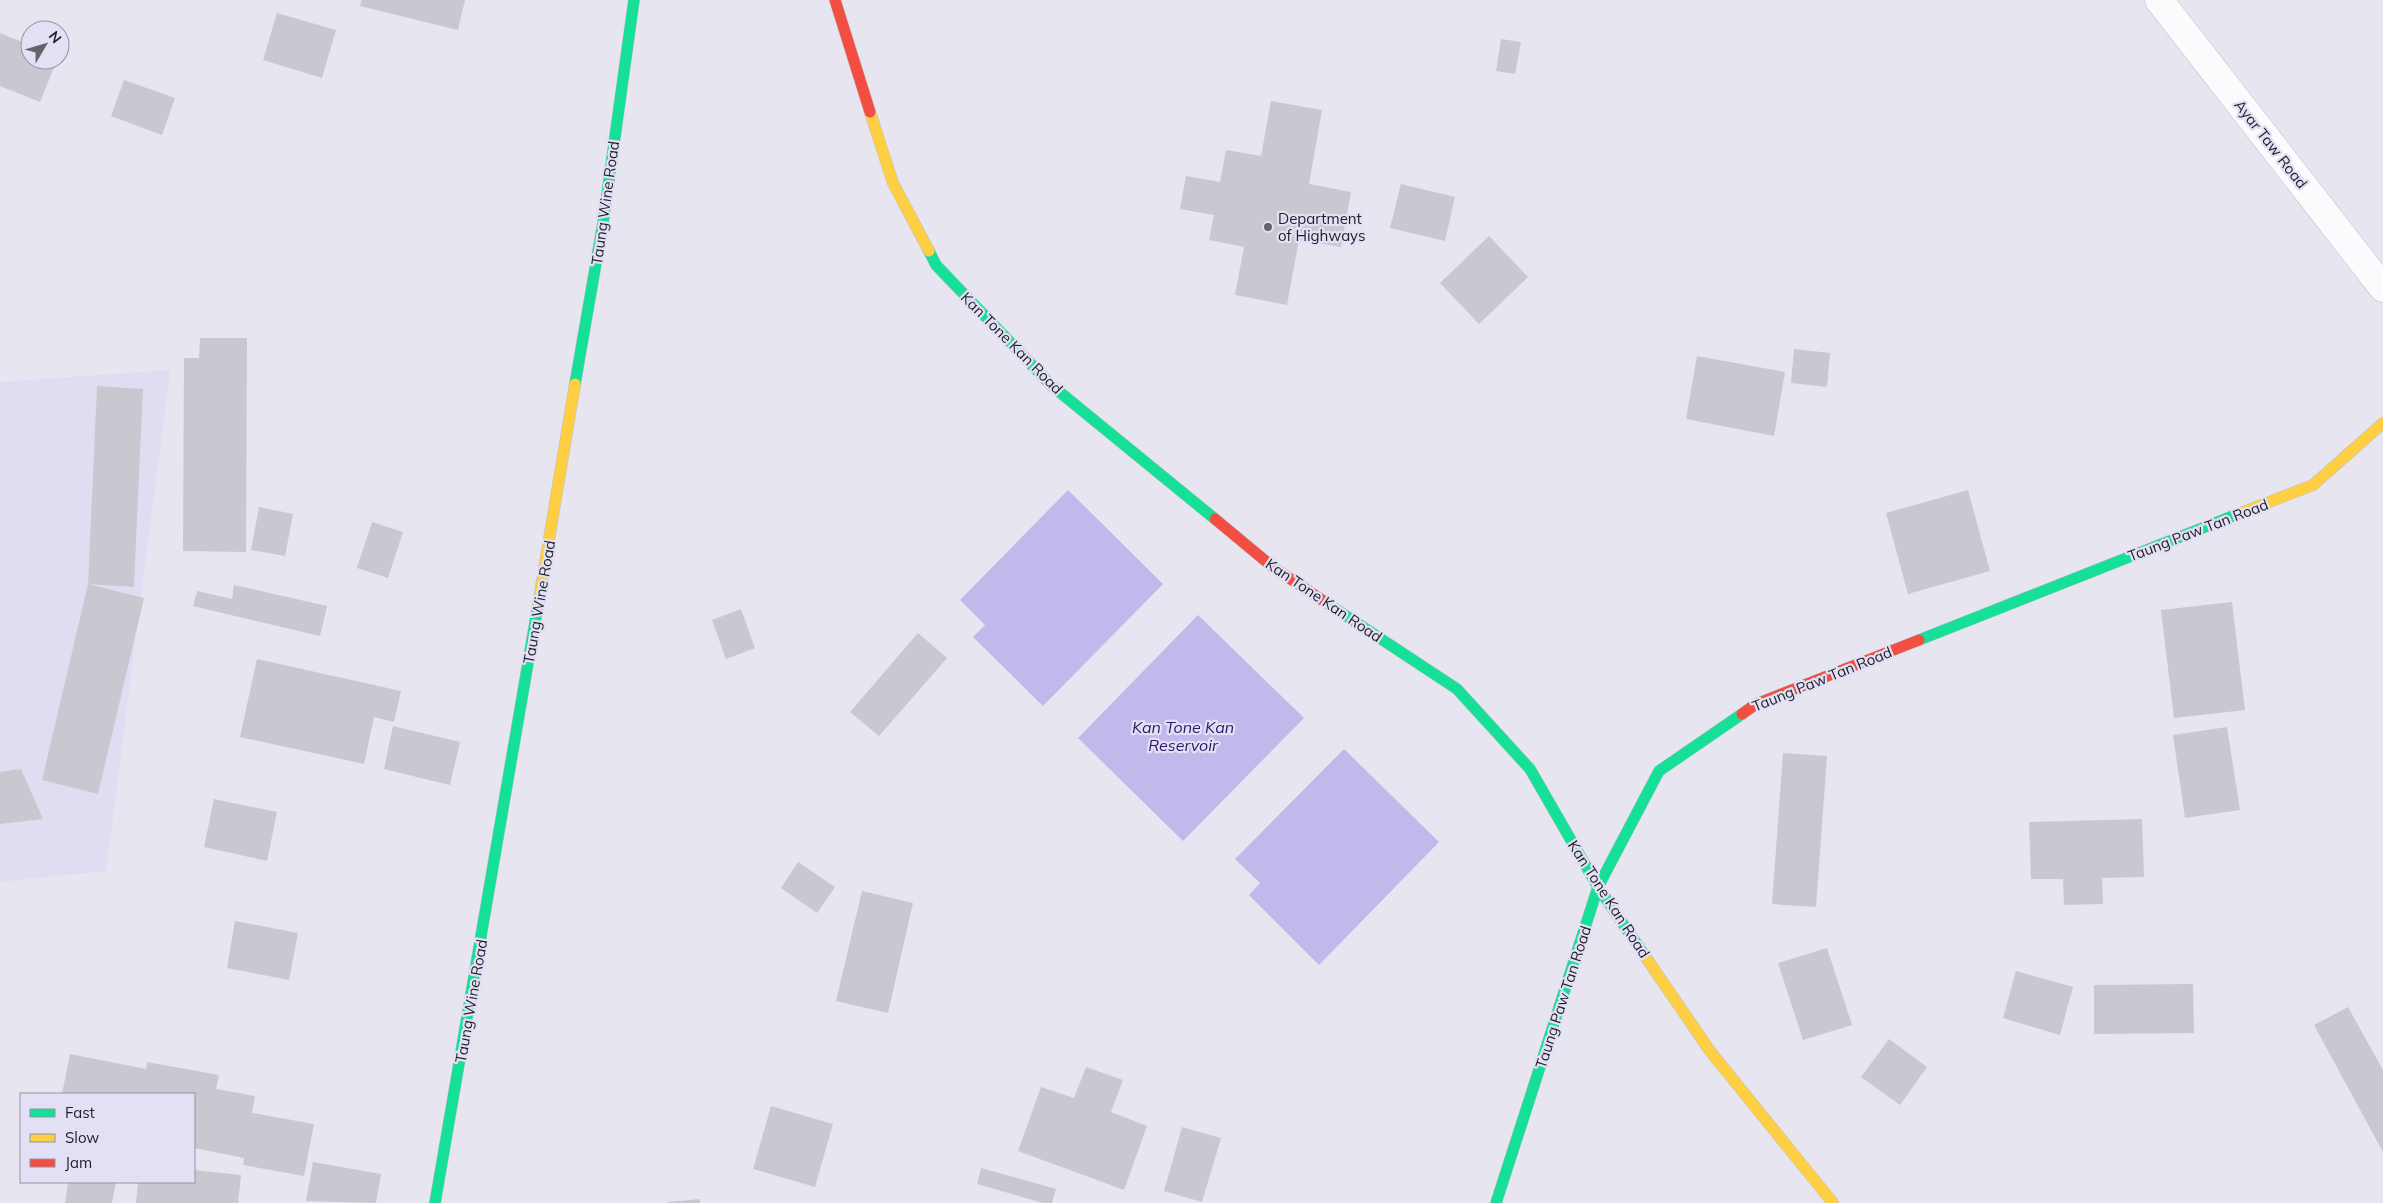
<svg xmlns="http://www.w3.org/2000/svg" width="2383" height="1203" viewBox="0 0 2383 1203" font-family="Mulish,sans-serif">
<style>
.built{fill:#e0ddf2}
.water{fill:#c1b9ec}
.building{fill:#c9c8d1}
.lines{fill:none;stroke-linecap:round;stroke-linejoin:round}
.street-casing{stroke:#c1c0c8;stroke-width:29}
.fast-casing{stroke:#c1c0c8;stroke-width:12}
.slow-casing{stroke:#c1c0c8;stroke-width:12}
.jam-casing{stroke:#c1c0c8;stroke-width:12}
.street{stroke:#fbfbfd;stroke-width:28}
.fast{stroke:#16e098;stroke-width:11}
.slow{stroke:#ffcf43;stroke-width:11}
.jam{stroke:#f24e42;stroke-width:11}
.poi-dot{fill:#65646d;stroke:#e2e0f5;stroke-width:2}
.labels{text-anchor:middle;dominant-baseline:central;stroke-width:4.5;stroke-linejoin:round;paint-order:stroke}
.street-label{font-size:15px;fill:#201f26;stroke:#e2e0f5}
.poi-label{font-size:15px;fill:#201f26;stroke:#e2e0f5;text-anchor:start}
.water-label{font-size:16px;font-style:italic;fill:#301564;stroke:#e2e0f5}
</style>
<rect width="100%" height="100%" fill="#e6e5f0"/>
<polygon class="built" points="170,370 106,871 0,882 0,382"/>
<g class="water">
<polygon points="1068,490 1163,584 1043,706 973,637 985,625 960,600"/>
<polygon points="1198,615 1304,718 1183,841 1078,738"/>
<polygon points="1344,749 1439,842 1319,965 1249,895 1260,883 1235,859"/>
</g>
<g class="building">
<polygon points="362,0 465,0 458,30 360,6"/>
<polygon points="277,13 336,30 322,78 263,60"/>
<polygon points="0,33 30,45 30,60 57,60 40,102 0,86"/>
<polygon points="1501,39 1521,42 1515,74 1496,71"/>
<polygon points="124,80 175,98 162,135 111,116"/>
<polygon points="1271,101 1322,110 1309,184 1351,192 1341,247 1299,240 1287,305 1235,295 1244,247 1209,240 1214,215 1180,209 1186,176 1220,182 1226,150 1261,156"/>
<polygon points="1401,184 1455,197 1445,241 1390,228"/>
<polygon points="1489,236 1528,277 1479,324 1440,283"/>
<polygon points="200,338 247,338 246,552 183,551 184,358 199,358"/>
<polygon points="1794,349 1830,353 1827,387 1791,383"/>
<polygon points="1697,356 1785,372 1774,436 1686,419"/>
<polygon points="97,386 143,389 134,587 88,584"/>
<polygon points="1968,490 1990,571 1908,594 1886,513"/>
<polygon points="259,507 293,514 285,556 251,550"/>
<polygon points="372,522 403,532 388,578 357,568"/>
<polygon points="88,584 144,598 98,794 42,780"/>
<polygon points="234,585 327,606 320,636 193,606 197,591 232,599"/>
<polygon points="2232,602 2245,710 2174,718 2161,610"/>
<polygon points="741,609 755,648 726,659 712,620"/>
<polygon points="918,633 947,658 879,736 850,712"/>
<polygon points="257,659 401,691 394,722 374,717 364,764 240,737"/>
<polygon points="393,726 460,742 450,785 384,769"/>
<polygon points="2227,727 2240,810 2185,818 2173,735"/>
<polygon points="1783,753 1827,756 1816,907 1772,904"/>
<polygon points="21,769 43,819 0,824 0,772"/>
<polygon points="214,799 277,812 267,861 204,847"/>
<polygon points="2142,819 2144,877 2102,878 2103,904 2064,905 2063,879 2031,879 2029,822"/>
<polygon points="798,862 835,887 817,913 781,888"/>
<polygon points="862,891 913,903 888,1013 836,1001"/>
<polygon points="235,921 298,933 289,980 227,968"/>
<polygon points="1827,948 1852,1025 1803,1040 1778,963"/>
<polygon points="2016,971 2073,987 2060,1035 2003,1018"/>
<polygon points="2193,984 2194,1033 2094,1034 2094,985"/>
<polygon points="2348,1007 2383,1070 2383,1152 2314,1025"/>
<polygon points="1889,1039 1927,1067 1900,1105 1861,1077"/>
<polygon points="70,1054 146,1069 147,1062 219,1075 216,1089 255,1096 252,1113 314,1124 304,1176 243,1165 244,1158 194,1148 194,1094 62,1094"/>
<polygon points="1086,1067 1123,1080 1111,1112 1147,1126 1124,1190 1018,1151 1041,1087 1074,1098"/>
<polygon points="771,1106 833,1124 815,1187 753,1169"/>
<polygon points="1182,1127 1221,1138 1202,1202 1164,1191"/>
<polygon points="313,1162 381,1174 376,1203 306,1201"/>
<polygon points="981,1168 1056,1189 1052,1203 1043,1203 977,1184"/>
<polygon points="194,1170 241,1175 238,1203 136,1203 138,1182 194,1182"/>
<polygon points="68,1182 116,1182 112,1203 65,1203"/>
<polygon points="700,1199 700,1203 668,1203 668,1202"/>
</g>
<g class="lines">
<g class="street-casing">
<polyline id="street" points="2159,0 2383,288"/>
</g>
<g class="fast-casing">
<g id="fast">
<polyline points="929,251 936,265 1051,385 1215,519"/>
<polyline points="575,384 603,223 634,0"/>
<polyline points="1325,602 1457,689 1530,769 1598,887 1647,959"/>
<polyline points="1919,640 2243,512"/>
<polyline points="435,1203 538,605"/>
<polyline points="1496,1203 1598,887 1659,771 1742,714"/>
</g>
</g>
<g class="slow-casing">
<g id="slow">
<polyline points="870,112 893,183 929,251"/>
<polyline points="2243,512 2313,485 2383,423"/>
<polyline points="538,605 575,384"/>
<polyline points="1647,959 1710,1051 1833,1203"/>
</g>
</g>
<g class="jam-casing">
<g id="jam">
<polyline points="835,0 870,112"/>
<polyline points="1215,519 1274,568 1325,602"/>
<polyline points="1742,714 1756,704 1919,640"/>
</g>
</g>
<use href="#street" class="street"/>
<use href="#fast" class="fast"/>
<use href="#slow" class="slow"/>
<use href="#jam" class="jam"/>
</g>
<circle class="poi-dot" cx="1268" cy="227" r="5"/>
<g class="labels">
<g class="street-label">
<text transform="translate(2271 144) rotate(52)">Ayar Taw Road</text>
<text transform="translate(605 203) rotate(-82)">Taung Wine Road</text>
<text transform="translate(1012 343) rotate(45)">Kan Tone Kan Road</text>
<text transform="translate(2198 530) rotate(-21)">Taung Paw Tan Road</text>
<text transform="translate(1324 600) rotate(34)">Kan Tone Kan Road</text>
<text transform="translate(539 602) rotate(-80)">Taung Wine Road</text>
<text transform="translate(1822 679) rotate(-22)">Taung Paw Tan Road</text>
<text transform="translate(1609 899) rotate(57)">Kan Tone Kan Road</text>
<text transform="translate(1563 997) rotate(-72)">Taung Paw Tan Road</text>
<text transform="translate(471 1001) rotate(-80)">Taung Wine Road</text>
</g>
<g class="poi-label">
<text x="1278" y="218">Department<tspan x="1278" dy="17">of Highways</tspan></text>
</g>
<g class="water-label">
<text x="1183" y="727">Kan Tone Kan<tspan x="1183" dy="18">Reservoir</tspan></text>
</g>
</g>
<rect x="20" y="1093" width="175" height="90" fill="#e2e0f5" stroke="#9493a2"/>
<rect x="30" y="1109" width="25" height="8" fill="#16e098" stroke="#9493a2"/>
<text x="65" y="1118" font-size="15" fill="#201f26">Fast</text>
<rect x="30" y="1134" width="25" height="8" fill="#ffcf43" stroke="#9493a2"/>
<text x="65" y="1143" font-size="15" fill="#201f26">Slow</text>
<rect x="30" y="1159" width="25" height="8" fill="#f24e42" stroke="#9493a2"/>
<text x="65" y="1168" font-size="15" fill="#201f26">Jam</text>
<g transform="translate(45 45) rotate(52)"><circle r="24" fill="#e2e0f5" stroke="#9493a2"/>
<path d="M0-4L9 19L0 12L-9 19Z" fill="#65646d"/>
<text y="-8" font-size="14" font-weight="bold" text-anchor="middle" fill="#201f26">N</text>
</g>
</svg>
